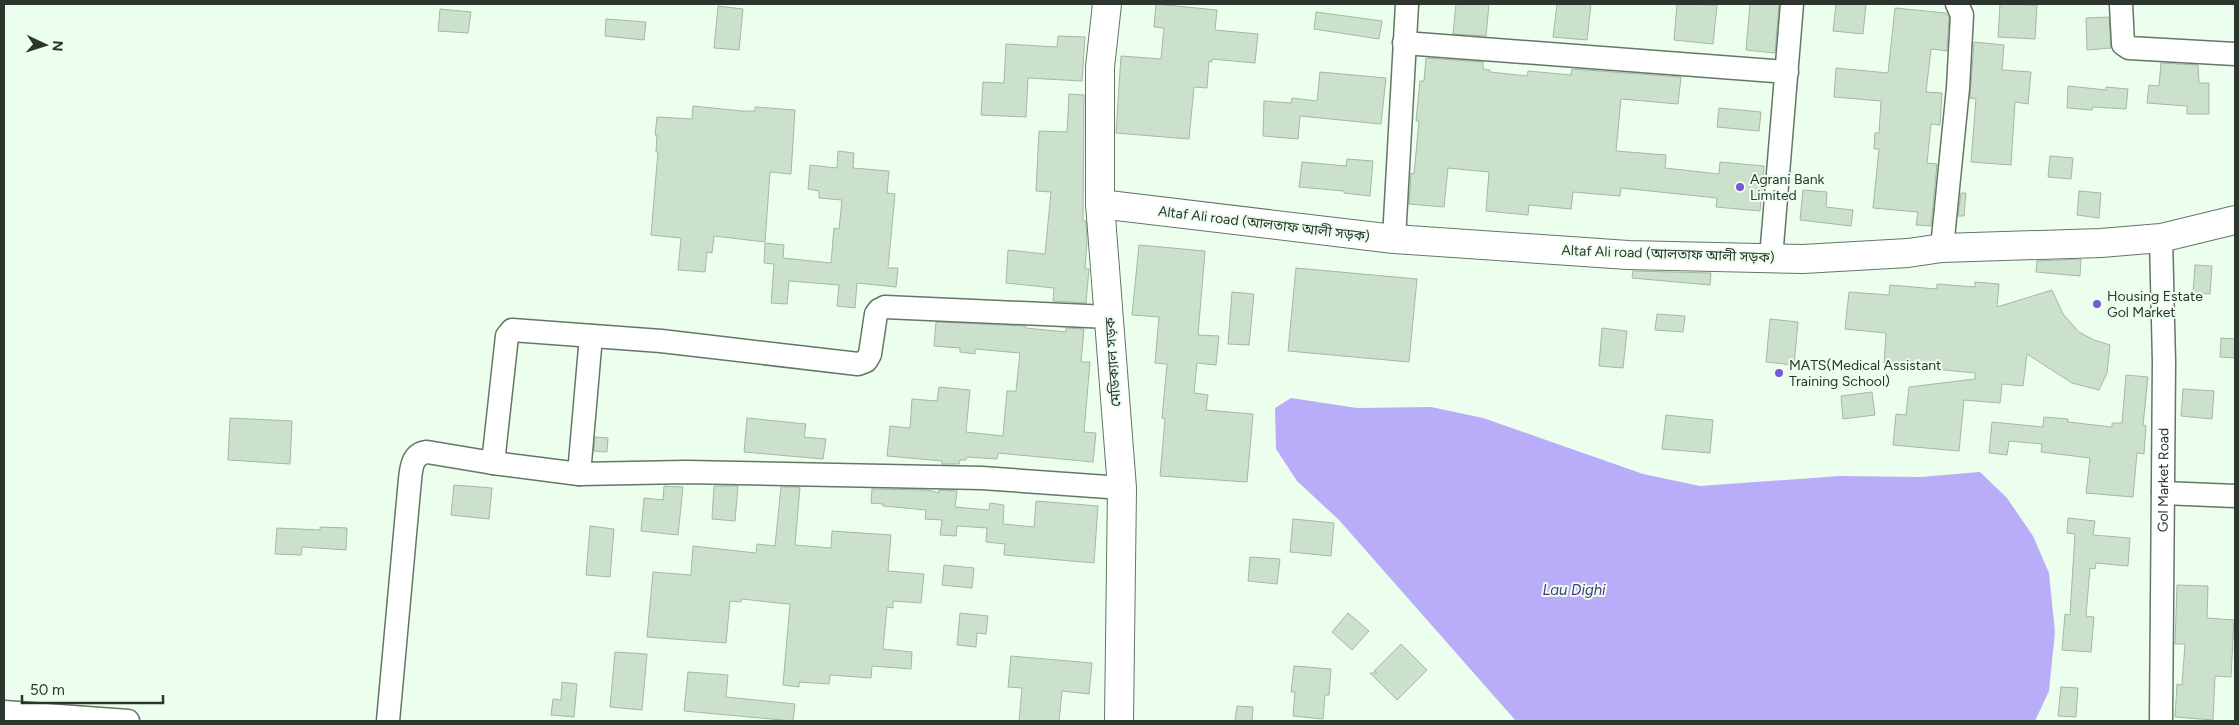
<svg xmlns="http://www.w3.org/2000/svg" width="2239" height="725" viewBox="0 0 2239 725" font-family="Figtree,'Noto Sans Bengali',sans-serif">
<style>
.water{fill:#b9adf9}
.building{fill:#cbe1cc;stroke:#a4b9a5}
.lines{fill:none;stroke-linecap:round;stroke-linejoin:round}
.minor-casing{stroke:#637764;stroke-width:25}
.secondary-casing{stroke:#637764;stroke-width:30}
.primary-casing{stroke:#637764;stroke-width:30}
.minor{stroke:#fff;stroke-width:22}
.secondary{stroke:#fff;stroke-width:28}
.primary{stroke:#fff;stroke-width:28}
.poi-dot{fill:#7859d4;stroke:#ecfeed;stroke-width:2}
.labels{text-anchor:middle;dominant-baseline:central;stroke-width:4;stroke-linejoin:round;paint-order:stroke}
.poi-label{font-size:14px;fill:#2d362e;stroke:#ecfeed;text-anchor:start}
.street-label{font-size:14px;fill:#2d362e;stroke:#ecfeed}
.water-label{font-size:15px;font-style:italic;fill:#4a338a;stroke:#ecfeed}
</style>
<rect width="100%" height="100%" fill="#ecfeed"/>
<polygon class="water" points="1291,398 1357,408 1431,407 1483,418 1643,474 1700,486 1840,476 1921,477 1980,472 2007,498 2033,536 2049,573 2055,632 2049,691 2035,721 1516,721 1339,520 1297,481 1276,449 1275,408"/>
<g class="building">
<polygon points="1156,4 1217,10 1215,30 1258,34 1255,63 1212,59 1212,62 1209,61 1207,88 1194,87 1189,139 1116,133 1121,56 1161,59 1164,28 1154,27"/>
<polygon points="1456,4 1489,4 1486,36 1453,34"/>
<polygon points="1557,4 1591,4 1587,40 1553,37"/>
<polygon points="1677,4 1717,5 1713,44 1674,40"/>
<polygon points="1750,4 1779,4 1775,53 1746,50"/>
<polygon points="1836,4 1866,4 1863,34 1833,31"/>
<polygon points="2000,4 2037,5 2035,39 1998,37"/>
<polygon points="718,6 743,9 739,50 714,48"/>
<polygon points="1895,8 1946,13 1949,18 1947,51 1931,49 1926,92 1942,93 1940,125 1931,124 1927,163 1937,164 1931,226 1916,225 1918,212 1873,208 1879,149 1874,149 1875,133 1879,133 1881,101 1834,97 1836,68 1888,73"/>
<polygon points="440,9 471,12 468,33 438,31"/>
<polygon points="1316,12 1382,21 1379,39 1314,29"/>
<polygon points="2109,17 2111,48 2087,50 2086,18"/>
<polygon points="606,19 646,22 644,40 605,36"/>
<polygon points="1058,36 1085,37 1082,81 1028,78 1026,117 981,115 983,82 1004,83 1006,44 1057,47"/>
<polygon points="1974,42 2004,45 2002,70 2031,72 2028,104 2015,102 2011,165 1971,162 1976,99 1970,98"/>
<polygon points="1426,58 1483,62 1483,69 1490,70 1490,72 1527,76 1528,71 1571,75 1572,69 1681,77 1678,104 1621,99 1616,151 1666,155 1665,168 1719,174 1720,162 1764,166 1760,211 1716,207 1717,198 1621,188 1620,196 1573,192 1571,209 1529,205 1528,215 1486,211 1489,172 1448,168 1444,207 1409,204 1411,173 1414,174 1419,121 1416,121 1420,81 1424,81"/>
<polygon points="2161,63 2198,65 2199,83 2209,83 2209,114 2187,114 2187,106 2147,103 2149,85 2159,86"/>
<polygon points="1320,72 1386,78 1381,124 1300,116 1298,139 1263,136 1264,101 1291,103 1292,98 1317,101"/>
<polygon points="2068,86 2106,90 2106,87 2128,89 2126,109 2093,107 2092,110 2067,108"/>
<polygon points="1069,94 1084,95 1083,221 1086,221 1087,242 1085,269 1089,269 1086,303 1053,301 1054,288 1006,283 1008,250 1045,254 1051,192 1036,191 1039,131 1067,132"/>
<polygon points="693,106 742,111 755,111 755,107 795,110 791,174 770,172 765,242 714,236 712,253 707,252 705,272 678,270 681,238 651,235 658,152 656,152 657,135 655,135 657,117 692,119"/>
<polygon points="1719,108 1761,112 1759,131 1717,127"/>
<polygon points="838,151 854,153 853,168 889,171 887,193 895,194 888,268 898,268 896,287 857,283 855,308 837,306 839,285 789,281 787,304 771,303 774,264 764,263 765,243 784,245 783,258 831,263 834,228 839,229 842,200 819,198 819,191 808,189 810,165 837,168"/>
<polygon points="2050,156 2073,158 2071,179 2048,177"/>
<polygon points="1347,159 1373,161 1370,196 1344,193 1344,191 1299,187 1302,162 1346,166"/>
<polygon points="1803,190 1827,192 1826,207 1853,210 1851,226 1800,220"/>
<polygon points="2079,191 2101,193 2099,218 2077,215"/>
<polygon points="1961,193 1966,193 1964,216 1958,216"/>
<polygon points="1139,245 1205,251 1198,335 1219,336 1216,365 1197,363 1194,393 1208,395 1206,410 1253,414 1247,482 1160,476 1165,419 1162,418 1167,364 1155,363 1159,317 1132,315"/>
<polygon points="2081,259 2080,276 2036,272 2037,261"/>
<polygon points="2195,265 2212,266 2210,294 2193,293"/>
<polygon points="1296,268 1417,279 1409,362 1288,351"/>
<polygon points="1633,271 1711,273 1710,285 1632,278"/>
<polygon points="1975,282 1999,284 1997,307 2052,290 2063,314 2079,332 2094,340 2110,345 2107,373 2099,390 2072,383 2027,354 2023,386 2002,384 2000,403 1964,400 1959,451 1893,445 1896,414 1906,415 1909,387 1975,379 1975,373 1884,364 1886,333 1845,329 1849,292 1889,295 1890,285 1937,289 1937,284 1975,287"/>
<polygon points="1232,292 1254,294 1249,345 1228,344"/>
<polygon points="1657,314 1685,316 1683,332 1655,330"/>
<polygon points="1770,319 1798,322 1794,365 1766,362"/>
<polygon points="936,322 1026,326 1026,328 1066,332 1066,328 1084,329 1081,362 1090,362 1084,432 1096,433 1093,462 998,453 997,459 967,457 966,460 960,460 959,464 942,464 942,461 887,456 890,426 910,428 912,399 937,401 939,387 970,390 966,432 1003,436 1007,391 1016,391 1020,353 975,349 975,354 960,352 960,348 934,346"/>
<polygon points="1602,328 1627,331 1623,368 1599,366"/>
<polygon points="2221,338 2235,339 2234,358 2220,357"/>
<polygon points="2126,375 2148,377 2143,425 2146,426 2144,454 2137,453 2133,497 2086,493 2090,458 2041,452 2042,444 2009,441 2007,455 1989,453 1992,422 2043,427 2044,417 2068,419 2068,422 2112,427 2112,423 2122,423"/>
<polygon points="2183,389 2214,391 2212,419 2181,416"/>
<polygon points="1872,392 1875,415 1843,419 1841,396"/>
<polygon points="1666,415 1713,420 1710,453 1662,449"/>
<polygon points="230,418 292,421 290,464 228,460"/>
<polygon points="747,418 806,424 804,437 826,439 823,459 744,452"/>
<polygon points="595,437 608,438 607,452 594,451"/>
<polygon points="454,485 492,488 489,519 451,515"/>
<polygon points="664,486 683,487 678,535 641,531 644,498 663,500"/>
<polygon points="714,486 738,486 735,521 712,519"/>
<polygon points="781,487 800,487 795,545 831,548 832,531 891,535 888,571 924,574 921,603 893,601 893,608 887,607 883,649 912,652 911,669 872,666 871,678 830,675 829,684 799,682 799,687 783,685 790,604 778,603 742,599 741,602 730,601 726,643 647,637 653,572 691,575 693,546 756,553 757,544 775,546"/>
<polygon points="872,489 928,490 939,493 939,490 957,491 955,507 989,510 990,503 1004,505 1003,524 1034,527 1036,501 1098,506 1094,563 1004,555 1005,544 986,542 987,528 957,526 956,536 940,535 942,520 925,519 926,510 883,506 883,504 871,503"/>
<polygon points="2068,518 2095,521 2093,535 2130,538 2128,566 2096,563 2095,569 2090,568 2086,616 2094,617 2091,652 2062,650 2065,614 2070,615 2075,534 2067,533"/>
<polygon points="1293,519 1334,523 1331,556 1290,552"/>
<polygon points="590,526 614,529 610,577 586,575"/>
<polygon points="320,527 347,528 346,550 302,547 301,555 275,554 277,528 320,530"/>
<polygon points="1250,557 1280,559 1277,584 1248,581"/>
<polygon points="944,565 974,568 972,588 942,585"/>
<polygon points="2177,585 2208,586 2207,618 2234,620 2231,677 2215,676 2213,720 2175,717 2177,684 2182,685 2185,644 2175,644"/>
<polygon points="960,613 988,616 986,634 977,633 976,647 957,645"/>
<polygon points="1348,613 1369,631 1352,650 1332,632"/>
<polygon points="1401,644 1427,670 1397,700 1370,673 1377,673 1374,671"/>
<polygon points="615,652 647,654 642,710 610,707"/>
<polygon points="1011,656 1092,663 1089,694 1062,691 1059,721 1019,721 1022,688 1008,687"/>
<polygon points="1294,666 1331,669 1329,695 1325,695 1323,719 1293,716 1295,692 1291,692"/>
<polygon points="688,672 728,675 726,697 795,704 793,721 684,711"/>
<polygon points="562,682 577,684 574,717 551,715 553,699 561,700"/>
<polygon points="2061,687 2078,688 2076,717 2058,716"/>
<polygon points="1237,706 1253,707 1252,721 1235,721"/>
</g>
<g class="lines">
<g class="minor-casing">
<g id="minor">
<polyline points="2121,4 2123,44 2129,48 2235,54"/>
<polyline points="1404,43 1787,72"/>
<polyline points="1394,239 1407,4"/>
<polyline points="1942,248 1958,88 1962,15 1957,4"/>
<polyline points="1771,258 1792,4"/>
<polyline points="493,463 507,336 512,330 661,341 858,364 866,361 870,354 876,314 879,310 885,307 1109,317"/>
<polyline points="579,474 591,336"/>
<polyline points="2163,493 2235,496"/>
<polyline points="4,712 128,721"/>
<path d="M388,721l21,-231c2,-15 0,-36 18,-38l66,11 86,11 107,-2 296,6 140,10"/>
<path id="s1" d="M2161,721l3,-359 -3,-124"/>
</g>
</g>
<g class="secondary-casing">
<polyline id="secondary" points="1100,204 1394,239 1628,255 1803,259 1908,253 1942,248 2101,243 2161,238 2235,220"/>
</g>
<g class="primary-casing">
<polyline id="primary" points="1107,4 1100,67 1100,204 1122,488 1119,721"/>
</g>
<use href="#minor" class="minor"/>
<use href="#secondary" class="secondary"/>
<use href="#primary" class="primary"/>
</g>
<g class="poi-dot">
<circle cx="1740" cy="187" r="5"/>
<circle cx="2097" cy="304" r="5"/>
<circle cx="1779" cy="373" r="5"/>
</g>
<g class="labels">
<g class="poi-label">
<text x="1750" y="179">Agrani Bank<tspan x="1750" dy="16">Limited</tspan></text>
<text x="2107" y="296">Housing Estate<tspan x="2107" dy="16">Gol Market</tspan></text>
<text x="1789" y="365">MATS(Medical Assistant<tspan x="1789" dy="16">Training School)</tspan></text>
</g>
<g class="street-label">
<text transform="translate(1264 224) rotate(7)">Altaf Ali road (আলতাফ আলী সড়ক)</text>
<text transform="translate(1668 254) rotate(2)">Altaf Ali road (আলতাফ আলী সড়ক)</text>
<text transform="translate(1113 362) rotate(-94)">মেডিক্যাল সড়ক</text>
<text stroke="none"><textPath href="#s1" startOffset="241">Gol Market Road</textPath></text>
</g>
<g class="water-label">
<text x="1574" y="590">Lau Dighi</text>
</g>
</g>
<rect width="2239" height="725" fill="none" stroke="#2d362e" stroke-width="10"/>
<g transform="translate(45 45) rotate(94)" stroke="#ecfeed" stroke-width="4" paint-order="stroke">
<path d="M0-4L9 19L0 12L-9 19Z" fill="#2d362e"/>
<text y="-8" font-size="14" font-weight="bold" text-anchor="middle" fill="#2d362e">N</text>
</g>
<path d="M22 695v8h141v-8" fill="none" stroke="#2d362e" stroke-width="2.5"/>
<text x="30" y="695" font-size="15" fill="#2d362e" stroke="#ecfeed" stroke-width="4" paint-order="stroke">50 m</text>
</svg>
